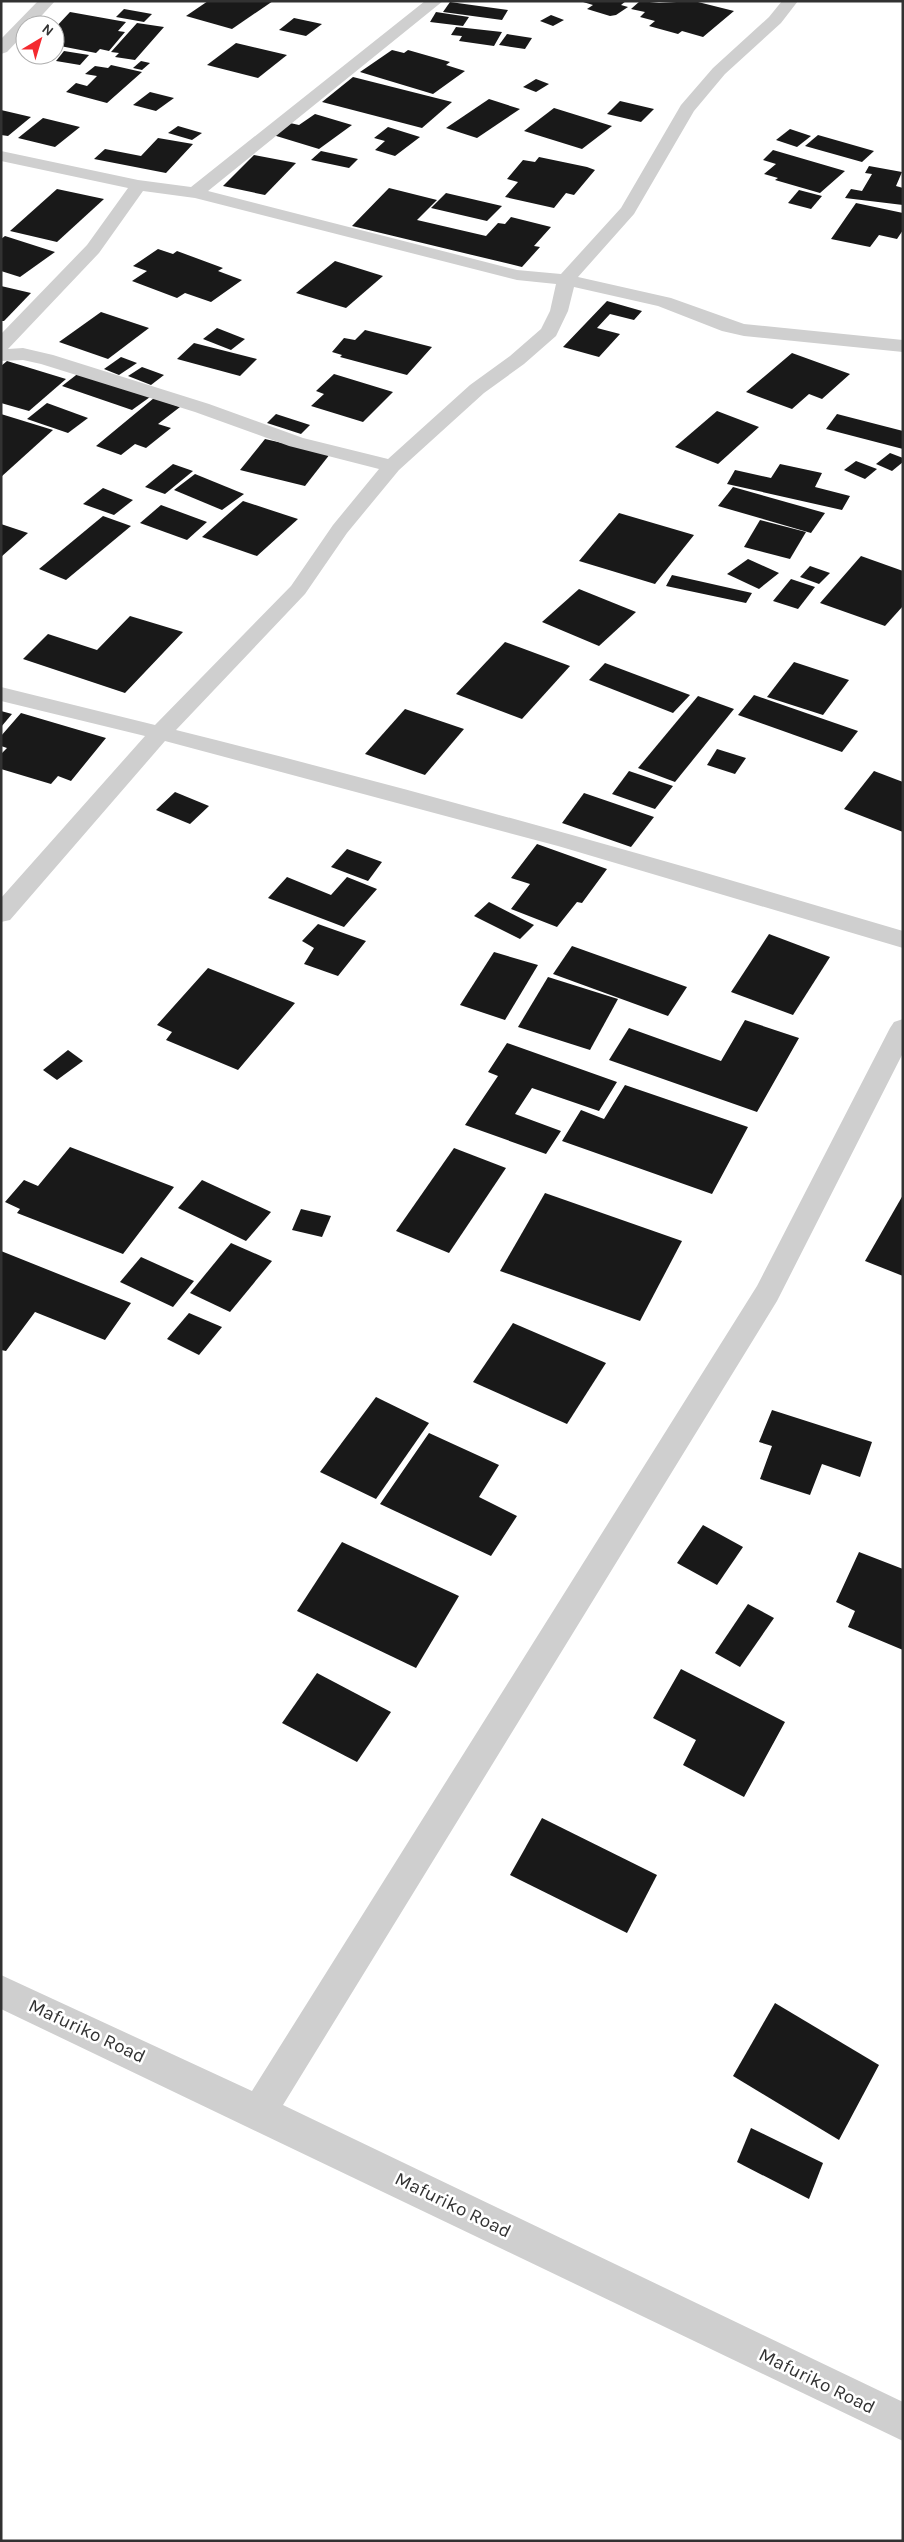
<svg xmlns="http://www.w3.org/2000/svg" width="904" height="2542" viewBox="0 0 904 2542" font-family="Karla,sans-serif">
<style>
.building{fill:#191919}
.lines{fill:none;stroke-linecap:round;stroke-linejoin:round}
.minor{fill:#cfcfcf;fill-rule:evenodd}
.labels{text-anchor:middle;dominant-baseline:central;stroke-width:5;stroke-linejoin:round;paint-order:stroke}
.near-street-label{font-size:19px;fill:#323232;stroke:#fff}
</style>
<rect width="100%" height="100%" fill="#fff"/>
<g class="building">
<polygon points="208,1 273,1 232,29 186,16"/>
<polygon points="626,1 621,5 628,7 616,15 610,16 587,9 593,5 583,2"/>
<polygon points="640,1 659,3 694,1 734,11 703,37 682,31 678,34 649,26 655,21 640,17 645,12 631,9"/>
<polygon points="450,2 508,10 502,20 443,12"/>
<polygon points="124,9 152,14 144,22 116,17"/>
<polygon points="70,12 126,22 118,31 125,32 109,51 100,49 96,53 55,45 59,40 55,40 55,28"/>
<polygon points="436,12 469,17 463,26 430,22"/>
<polygon points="551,15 564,20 553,26 540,21"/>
<polygon points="294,18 322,24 306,36 279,30"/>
<polygon points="137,23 164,27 135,60 115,57 119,53 111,52"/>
<polygon points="456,27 466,28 502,32 494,46 459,41 462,36 451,35"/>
<polygon points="507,34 532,38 525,49 499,45"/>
<polygon points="236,43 287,55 258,78 207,65"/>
<polygon points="392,50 404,53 408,50 450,62 446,65 465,71 433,94 360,72"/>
<polygon points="64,51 89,55 80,65 56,61"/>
<polygon points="55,54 59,54 53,60 30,57 32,55"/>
<polygon points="141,61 150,63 142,70 133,68"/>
<polygon points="111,65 142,72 107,103 66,92 76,83 87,86 97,76 85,74 95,66 108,68"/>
<polygon points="353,77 452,102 422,128 322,102"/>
<polygon points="536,79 549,84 536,92 523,87"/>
<polygon points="150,92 174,98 156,111 133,105"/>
<polygon points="489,99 520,109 477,138 446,128"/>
<polygon points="620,101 654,109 641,122 607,114"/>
<polygon points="554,108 612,126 582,149 524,131"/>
<polygon points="1,110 31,117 8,136 1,135"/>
<polygon points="315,114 352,125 319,149 273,135 290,123 299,125"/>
<polygon points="43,118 80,127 55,147 18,138"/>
<polygon points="178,126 202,133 192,140 168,133"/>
<polygon points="388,127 420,137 395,156 375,150 385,141 374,138"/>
<polygon points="790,129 811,136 797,147 776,140"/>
<polygon points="818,135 874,151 862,162 805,146"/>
<polygon points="158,138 193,144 166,173 94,159 105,149 141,156"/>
<polygon points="773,150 845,171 820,193 775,180 778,178 764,174 776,164 763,160"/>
<polygon points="321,151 358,159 349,168 311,160"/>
<polygon points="254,155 296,163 265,195 223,186"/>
<polygon points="539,157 587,167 595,170 574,195 566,193 554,208 505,197 518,182 507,179 523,160 535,162"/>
<polygon points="869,166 902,172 896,186 903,188 903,205 845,198 851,189 862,191 872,174 865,173"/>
<polygon points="389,188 437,200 417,220 486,236 498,223 505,224 511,217 551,227 534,246 540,247 522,267 352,226"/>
<polygon points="57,189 104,199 57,242 10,231"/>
<polygon points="799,190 822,196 811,209 788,203"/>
<polygon points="446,193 502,206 487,221 431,208"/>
<polygon points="856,203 903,213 903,230 897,239 879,235 870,247 831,239"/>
<polygon points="5,236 55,252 20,277 1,271 1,239"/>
<polygon points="158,249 173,254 177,251 223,268 218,271 242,280 211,302 185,293 177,298 132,281 147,271 133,266"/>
<polygon points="335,261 383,276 346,308 296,293"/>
<polygon points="1,286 31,293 4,321 1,321"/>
<polygon points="607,301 642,311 634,320 610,314 597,328 620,334 599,357 563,347"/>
<polygon points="101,312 149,328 108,359 59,342"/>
<polygon points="217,328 245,339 231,350 203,339"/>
<polygon points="365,330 432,347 407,375 340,357 342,355 332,352 344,338 355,340"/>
<polygon points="194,343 257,359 240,376 177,359"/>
<polygon points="792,353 850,374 822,399 809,394 792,409 746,392"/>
<polygon points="121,357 137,363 119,375 104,369"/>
<polygon points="7,361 66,379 29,411 1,403 1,366"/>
<polygon points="142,367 164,375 151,385 128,376"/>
<polygon points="80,372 150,397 132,410 62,386"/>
<polygon points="334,374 393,392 363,422 311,406 324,394 316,391"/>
<polygon points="154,398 180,407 158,424 171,428 146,448 135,444 121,455 96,446"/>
<polygon points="47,403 88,418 68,433 27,419"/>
<polygon points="717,411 759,427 718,464 675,447"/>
<polygon points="1,414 53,430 1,477"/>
<polygon points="276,414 310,425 301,434 267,423"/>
<polygon points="837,414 903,431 903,449 826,429"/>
<polygon points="265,439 330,454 305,486 240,470"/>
<polygon points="890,453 903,458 903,462 892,471 876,464"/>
<polygon points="856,461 877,469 865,479 844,470"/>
<polygon points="173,464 193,471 165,494 145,487"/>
<polygon points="780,464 822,473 815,487 850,496 842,510 727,484 735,470 771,478"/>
<polygon points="195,474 244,494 222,510 174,490"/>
<polygon points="733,487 825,513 811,533 718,506"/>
<polygon points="103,488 133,500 114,515 83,504"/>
<polygon points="243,501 298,519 257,556 202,537"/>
<polygon points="161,505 207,522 187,540 140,523"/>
<polygon points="619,513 694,535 655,584 579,561"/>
<polygon points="103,516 131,526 66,580 39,569"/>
<polygon points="760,520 806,532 790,559 744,547"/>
<polygon points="1,524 28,533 1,557"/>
<polygon points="861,556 903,571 903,606 885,626 820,603"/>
<polygon points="748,559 779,573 759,589 727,574"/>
<polygon points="810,566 830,573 819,584 800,577"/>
<polygon points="672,575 752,593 746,603 666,586"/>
<polygon points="791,579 815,587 798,609 773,601"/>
<polygon points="579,589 636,612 599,646 542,622"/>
<polygon points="130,616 183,632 125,693 23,659 48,634 97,650"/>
<polygon points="505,642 570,666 522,719 456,694"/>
<polygon points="794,662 849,680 823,715 767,697"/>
<polygon points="605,663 690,695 673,713 589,680"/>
<polygon points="754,695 858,731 842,752 738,715"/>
<polygon points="698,696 734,709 675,782 638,768"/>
<polygon points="405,709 464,729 425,775 365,754"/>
<polygon points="1,711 12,714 1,727"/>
<polygon points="21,713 106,738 71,781 58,776 51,784 1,769 1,754 7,748 1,746 1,736"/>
<polygon points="717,749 746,758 735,774 707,765"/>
<polygon points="629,771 673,786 655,809 612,794"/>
<polygon points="874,771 903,782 903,832 844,809"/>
<polygon points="175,792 209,806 190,824 156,810"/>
<polygon points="584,793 654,817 631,847 562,823"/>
<polygon points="537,844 607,869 582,903 577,902 557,927 511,909 530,884 511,878"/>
<polygon points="347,849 382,862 368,881 331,867"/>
<polygon points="287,877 331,895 347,877 377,889 344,927 268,898"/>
<polygon points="489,902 534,925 520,939 474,916"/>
<polygon points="318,924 366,941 338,976 304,964 314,948 302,941"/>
<polygon points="769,934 830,957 793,1015 731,992"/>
<polygon points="572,946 687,987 668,1016 553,974"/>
<polygon points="494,952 538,965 505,1020 460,1005"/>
<polygon points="208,968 295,1003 238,1070 166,1040 172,1032 157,1025"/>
<polygon points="548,977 618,999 590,1050 518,1027"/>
<polygon points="745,1020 799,1038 757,1112 609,1060 629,1028 721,1061"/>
<polygon points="507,1043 617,1082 599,1111 532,1088 515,1114 561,1131 546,1154 465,1125 498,1076 488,1072"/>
<polygon points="68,1050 83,1061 57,1080 43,1070"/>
<polygon points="625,1085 748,1127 712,1194 562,1141 581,1110 604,1119"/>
<polygon points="70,1147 174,1187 123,1254 17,1213 20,1209 5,1202 24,1180 38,1186"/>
<polygon points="454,1148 506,1168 449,1253 396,1231"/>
<polygon points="202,1180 271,1212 246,1241 178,1208"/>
<polygon points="545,1193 682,1241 640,1321 500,1271"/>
<polygon points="903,1195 903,1276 865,1261"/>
<polygon points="301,1209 331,1216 322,1237 292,1230"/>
<polygon points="231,1243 272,1261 230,1312 190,1293"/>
<polygon points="1,1251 131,1303 105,1340 35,1312 6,1351 1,1350"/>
<polygon points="141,1257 194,1281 173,1307 120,1282"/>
<polygon points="189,1313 222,1327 199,1355 167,1339"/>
<polygon points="513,1323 606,1363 567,1424 473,1382"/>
<polygon points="376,1397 429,1423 376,1499 320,1472"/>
<polygon points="772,1410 872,1442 860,1477 822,1464 810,1495 760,1479 772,1446 759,1442"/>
<polygon points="429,1433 499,1465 479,1497 517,1516 491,1556 380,1504"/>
<polygon points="703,1525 743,1547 717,1585 677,1563"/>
<polygon points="342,1542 459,1596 416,1668 297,1611"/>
<polygon points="859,1552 903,1569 903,1650 848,1627 855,1611 836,1602"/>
<polygon points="748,1604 774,1618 740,1667 715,1653"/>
<polygon points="681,1669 785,1722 744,1797 683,1765 696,1740 653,1718"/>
<polygon points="317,1673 391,1712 357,1762 282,1723"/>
<polygon points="542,1818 657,1875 627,1933 510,1875"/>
<polygon points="775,2003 879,2065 839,2140 733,2076"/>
<polygon points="751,2128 823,2163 809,2199 737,2162"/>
</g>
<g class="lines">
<g class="minor">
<polygon points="38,1 55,1 33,25 25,25 25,33 7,52 1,54 1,39"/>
<path d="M425,1h18l-235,190 309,79 44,4 60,-66 60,-103 32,-37 56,-51 13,-16h16l-17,22 -56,51 -31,37 -60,103 -56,63 93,21 73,26 159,16v12l-159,-16 -22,-5 -64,-25 -84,-19 -6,24 -12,25 -32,28 -40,29 -85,77 -52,63 -42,61 -129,136c244,61 486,129 727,201v17l-345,-102 -393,-105 -155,179 -9,2v-24l144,-162 -144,-35v-14l154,38 136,-139 42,-61 46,-56 -90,-23 -94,-34 -154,-48 -18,-4 -22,1v-27l86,-89 41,-57 -127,-27v-10l137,29 53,7zM143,191l52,7 322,82 39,4 -6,27 -9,18 -31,27 -40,29 -82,74 -85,-21 -94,-34 -156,-49 -30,-7 -15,1 91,-96z"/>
<polygon points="903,1019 903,1053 777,1301 283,2105 903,2402 903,2441 1,2009 1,1975 252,2091 757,1286 890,1028 894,1022"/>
</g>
</g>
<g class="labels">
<g class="near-street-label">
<text transform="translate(87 2031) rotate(25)">Mafuriko Road</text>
<text transform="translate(453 2205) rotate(26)">Mafuriko Road</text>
<text transform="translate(817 2381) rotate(26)">Mafuriko Road</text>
</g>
</g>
<rect width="904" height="2542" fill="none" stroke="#323232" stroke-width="5"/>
<g transform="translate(40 40) rotate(38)"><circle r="24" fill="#ffffff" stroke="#adadad"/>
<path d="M0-4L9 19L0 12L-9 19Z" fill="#f4292f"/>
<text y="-8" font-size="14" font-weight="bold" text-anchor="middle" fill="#323232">N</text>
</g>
</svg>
